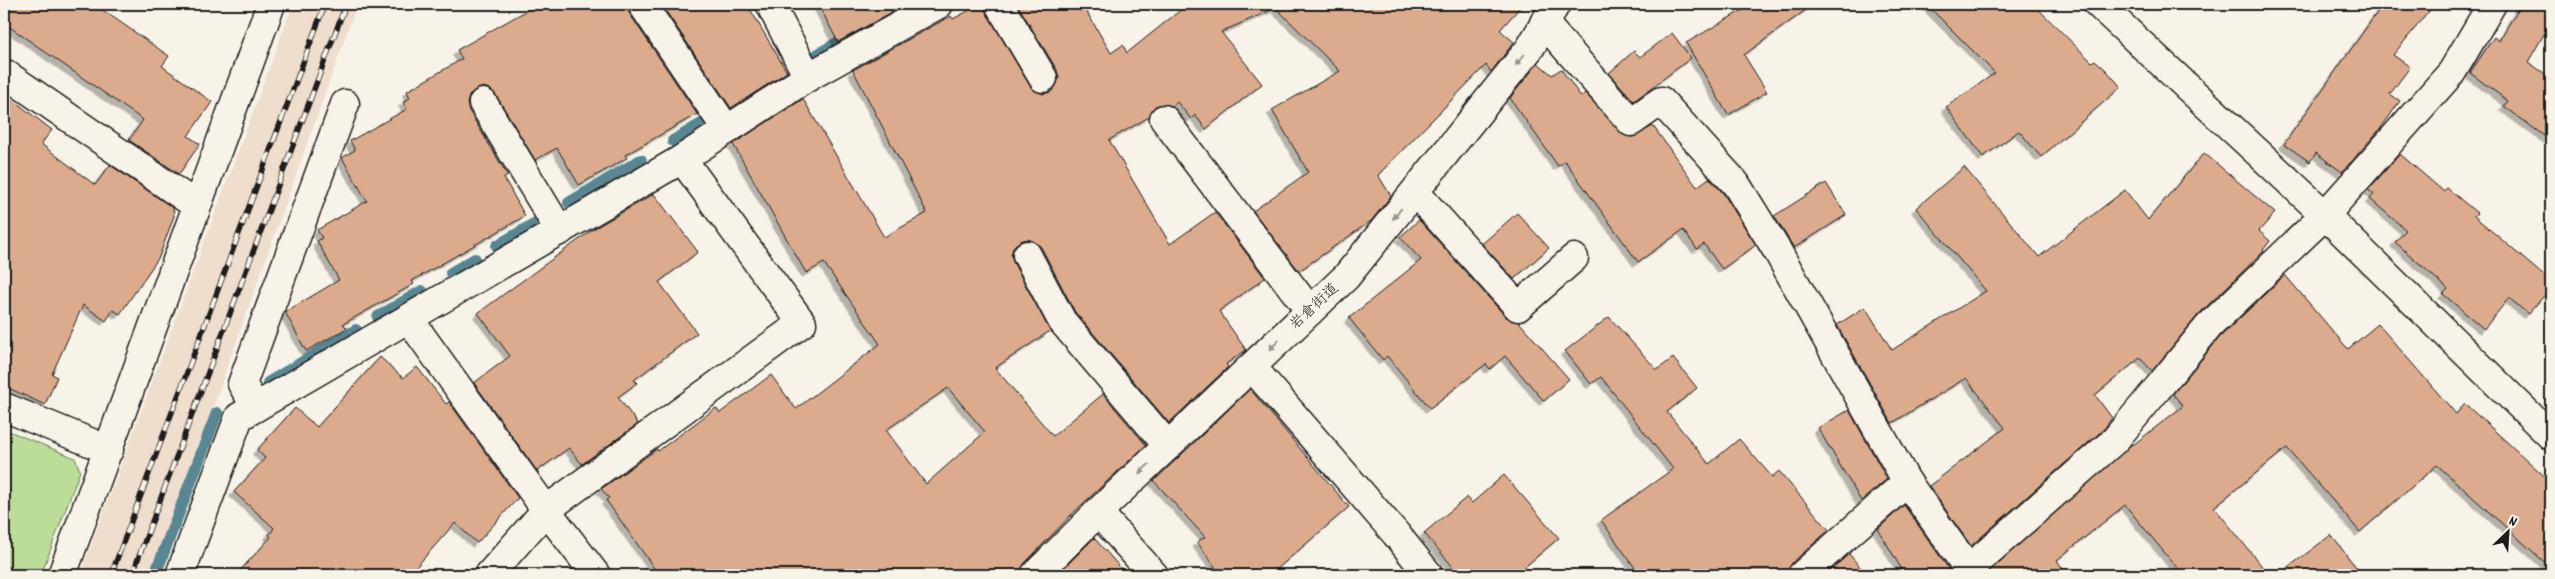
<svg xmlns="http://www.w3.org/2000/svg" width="2555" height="579" viewBox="0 0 2555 579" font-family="Dekko,'Klee One',sans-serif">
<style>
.built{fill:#efddcd}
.green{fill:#bbdd97;stroke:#6c7c5a}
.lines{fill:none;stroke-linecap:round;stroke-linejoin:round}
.stream{stroke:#598793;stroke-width:12}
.building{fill:#dcab8e;stroke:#1c1c1c;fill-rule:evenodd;filter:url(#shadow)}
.minor-casing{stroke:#1c1c1c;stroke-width:31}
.minor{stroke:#f7f3e8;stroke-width:28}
.rail-casing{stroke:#1c1c1c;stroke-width:5.5}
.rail{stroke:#f7f3e8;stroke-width:4;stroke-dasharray:11;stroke-linecap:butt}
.oneway{fill:#94928c}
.labels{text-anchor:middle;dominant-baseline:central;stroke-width:5;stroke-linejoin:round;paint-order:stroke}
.street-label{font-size:15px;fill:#1c1c1c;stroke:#f7f3e8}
</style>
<defs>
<filter id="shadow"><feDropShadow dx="-4.5" dy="4.5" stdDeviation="0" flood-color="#0004"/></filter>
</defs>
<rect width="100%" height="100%" fill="#f7f3e8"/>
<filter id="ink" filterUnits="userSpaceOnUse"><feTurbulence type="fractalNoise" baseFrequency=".02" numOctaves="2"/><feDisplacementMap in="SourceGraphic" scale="10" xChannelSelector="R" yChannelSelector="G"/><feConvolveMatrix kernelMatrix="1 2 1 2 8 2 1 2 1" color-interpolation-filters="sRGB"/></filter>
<g filter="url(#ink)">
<polygon class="built" points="293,4 357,4 213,407 149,575 80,575"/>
<polygon class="green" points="4,429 75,458 80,471 41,575 4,575"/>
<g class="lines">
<g class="stream">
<polyline points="817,55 903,4"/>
<polyline points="756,91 784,75"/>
<polyline points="673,141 705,122"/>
<polyline points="569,203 641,160"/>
<polyline points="497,246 536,223"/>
<polyline points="451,273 475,259"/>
<polyline points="378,317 422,291"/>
<polyline points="268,383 356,330"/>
<polyline points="155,575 217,413"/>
</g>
</g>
<g class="building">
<polygon points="4,4 94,4 169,56 162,66 212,102 188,136 200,144 179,174 129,140 143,120 4,23"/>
<polygon points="538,4 627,4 629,13 697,114 625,155 627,158 579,185 557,148 535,160 496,95 490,89 483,87 475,90 469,96 467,104 469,111 508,176 504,178 525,216 412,281 414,284 343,324 347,328 306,351 285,312 339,280 317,241 322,238 317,230 367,201 342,158 355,150 350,141 407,109 403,102 410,98 407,91 462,59 457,50"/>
<polygon points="661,4 747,4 787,72 731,108"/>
<polygon points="818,4 888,4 892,12 838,42"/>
<path d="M981,4h2l3,8 44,74 5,5 8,3 8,-2 5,-6 3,-8 -2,-8 -40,-66h65l29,49 12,-8 4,8 61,-49h335l-23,26 14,12 -23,30 -5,-7 -108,110 13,21 -20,25 -72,50 -46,-60 55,-39 -36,-62 68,-39 -64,-63 -55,24 41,52 -56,45 -11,-14 -4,4 -14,-17 -5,4 -9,-2 -8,2 -6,11 -40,23 61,104 45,-32 50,66 -46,33 27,39 -20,14 2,3 -59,56 -94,-111 -34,-65 -6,-5 -7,-3 -8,2 -6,5 -3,8 2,8 37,69 -55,37 58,68 50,-42 43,51 -74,69 -48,50 -4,11h-361l-53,-75 3,-2 -8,-9 56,-40 1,2 58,-43 4,5 51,-38 25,34 84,-65 -56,-81 -18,10 -73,-129 70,-45 81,138 43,-24 -74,-143 98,-54 2,3zM948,388l37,44 -59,52 -40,-54z"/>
<polygon points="1753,4 1814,4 1744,55 1767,92 1728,115 1686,43"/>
<polygon points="1926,4 2033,4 2092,62 2095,60 2106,70 2121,87 2041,157 2019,131 1983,157 1946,107 1995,73"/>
<polygon points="2383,4 2435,4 2393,55 2410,67 2390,94 2400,101 2381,128 2342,172 2316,153 2310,162 2284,144"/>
<polygon points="2521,4 2551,4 2551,22 2528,62 2551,78 2551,141 2504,106 2508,101 2470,73 2494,37 2499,41"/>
<polygon points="1672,33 1691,58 1634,101 1609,73 1634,51 1640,57"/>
<polygon points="1538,63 1552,75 1561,69 1581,97 1585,93 1625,136 1633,137 1653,126 1697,187 1709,178 1723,193 1756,245 1722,269 1704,244 1697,249 1683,230 1638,262 1565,161 1558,166 1510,98"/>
<polygon points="4,93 52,130 41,144 95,185 110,165 173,208 174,216 159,257 120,314 113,310 106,321 83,305 52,374 57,377 45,405 4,386"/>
<polygon points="2204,153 2275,213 2259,231 2270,241 2263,250 2264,251 2198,315 2152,371 2140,358 2095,395 2112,418 2104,429 1971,546 1929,486 2005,428 1966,378 1892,423 1837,325 1865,307 1892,350 1986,291 1916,208 1964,167 2039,257 2125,190 2148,220"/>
<polygon points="2400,154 2443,191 2447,188 2477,213 2474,216 2551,282 2551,288 2528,314 2509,298 2484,329 2443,294 2448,289 2395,242 2406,230 2370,199 2374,194 2368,190"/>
<polygon points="1826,183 1846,215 1794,248 1774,216"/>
<polygon points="654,194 698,252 659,282 697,333 634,380 637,383 618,397 638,424 582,464 569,448 537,471 474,383 510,356 478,313 595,228"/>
<polygon points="1517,213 1549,248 1514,279 1482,244"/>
<polygon points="1419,220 1506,317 1519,322 1569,379 1544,401 1505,356 1490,369 1486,364 1430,408 1387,356 1383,360 1349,318 1421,260 1400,237"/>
<polygon points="2285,275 2348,349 2378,324 2456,414 2465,404 2551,482 2551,568 2437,465 2360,532 2287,448 2214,507 2269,575 2183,575 2125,505 2057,560 2067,575 1985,575 2132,444 2133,445 2183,406 2173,394 2220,337"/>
<polygon points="1609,317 1657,370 1673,358 1697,388 1667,412 1709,464 1739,439 1772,477 1779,471 1829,530 1792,563 1787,575 1640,575 1601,520 1673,469 1601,377 1591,384 1565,351"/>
<polygon points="380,357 403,378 417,367 446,404 449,402 518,498 477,543 455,523 409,575 236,575 271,537 269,535 274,528 234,492 265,458 257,450 295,408 317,427"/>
<polygon points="1250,389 1349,507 1270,575 1221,575 1197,542 1205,537 1154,481"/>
<polygon points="1849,410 1887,479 1861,501 1818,428"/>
<polygon points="1504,475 1559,538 1515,575 1460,575 1424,533 1467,497 1472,503"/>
<polygon points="1904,505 1948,568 1947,575 1905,575 1878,529"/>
<polygon points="2331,535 2362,575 2278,575"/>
<polygon points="1094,538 1127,575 1057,575"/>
<polygon points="1849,554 1867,575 1825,575"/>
</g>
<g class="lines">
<g class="minor-casing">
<g id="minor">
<polyline points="642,4 727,130"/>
<polyline points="999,4 1043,78"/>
<polyline points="2098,4 2325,215 2551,436"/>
<polyline points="1544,23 1631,122 1661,101 1736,184 1778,252 1907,482 1969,570"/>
<polyline points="4,73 197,206 62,575"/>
<polyline points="808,77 939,4"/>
<polyline points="483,103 560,231"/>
<polyline points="1164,119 1310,311"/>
<polyline points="1415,192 1518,307 1574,258"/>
<polyline points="197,206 271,4"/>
<polyline points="1027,255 1062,321 1168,446"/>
<polyline points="409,319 546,510 596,575"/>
<polyline points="1252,367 1396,534 1429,575"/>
<polyline points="4,407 109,450"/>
<polyline points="256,407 242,384 345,104"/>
<polyline points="1098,512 1154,575"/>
<polyline points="180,575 239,417 682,159"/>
<polyline points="489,575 546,510 802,323 682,159 808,77 770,4"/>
<polyline points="1035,575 1098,512 1346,277 1530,48 1556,4"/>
<polyline points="1802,575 1907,482"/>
<polyline points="1962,575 2115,440 2209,326 2325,215 2452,72 2492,4"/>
</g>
</g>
<use href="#minor" class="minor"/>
<g class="rail-casing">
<g id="rail">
<polyline points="111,575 325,4"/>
<polyline points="132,575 346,4"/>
</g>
</g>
<use href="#rail" class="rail"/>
</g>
<defs><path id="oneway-solid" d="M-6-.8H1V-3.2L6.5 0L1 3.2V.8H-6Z" transform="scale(1.25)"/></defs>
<g class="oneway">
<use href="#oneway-solid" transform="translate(1520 60) rotate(129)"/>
<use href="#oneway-solid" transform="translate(1397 214) rotate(129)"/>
<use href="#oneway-solid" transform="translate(1274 345) rotate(136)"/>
<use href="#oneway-solid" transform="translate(1144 469) rotate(137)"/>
</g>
</g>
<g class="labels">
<g class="street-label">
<text transform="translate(1315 307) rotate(-43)">岩倉街道</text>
</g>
</g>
<rect width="2555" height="579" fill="none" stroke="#f7f3e8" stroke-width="20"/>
<rect x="10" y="10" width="2535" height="559" fill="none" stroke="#1c1c1c" stroke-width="2" filter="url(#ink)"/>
<g transform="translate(2508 532) rotate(25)" stroke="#f7f3e8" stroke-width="4" paint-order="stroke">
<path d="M0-4L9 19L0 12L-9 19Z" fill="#1c1c1c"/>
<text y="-8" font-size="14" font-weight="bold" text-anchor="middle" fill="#1c1c1c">N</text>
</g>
</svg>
